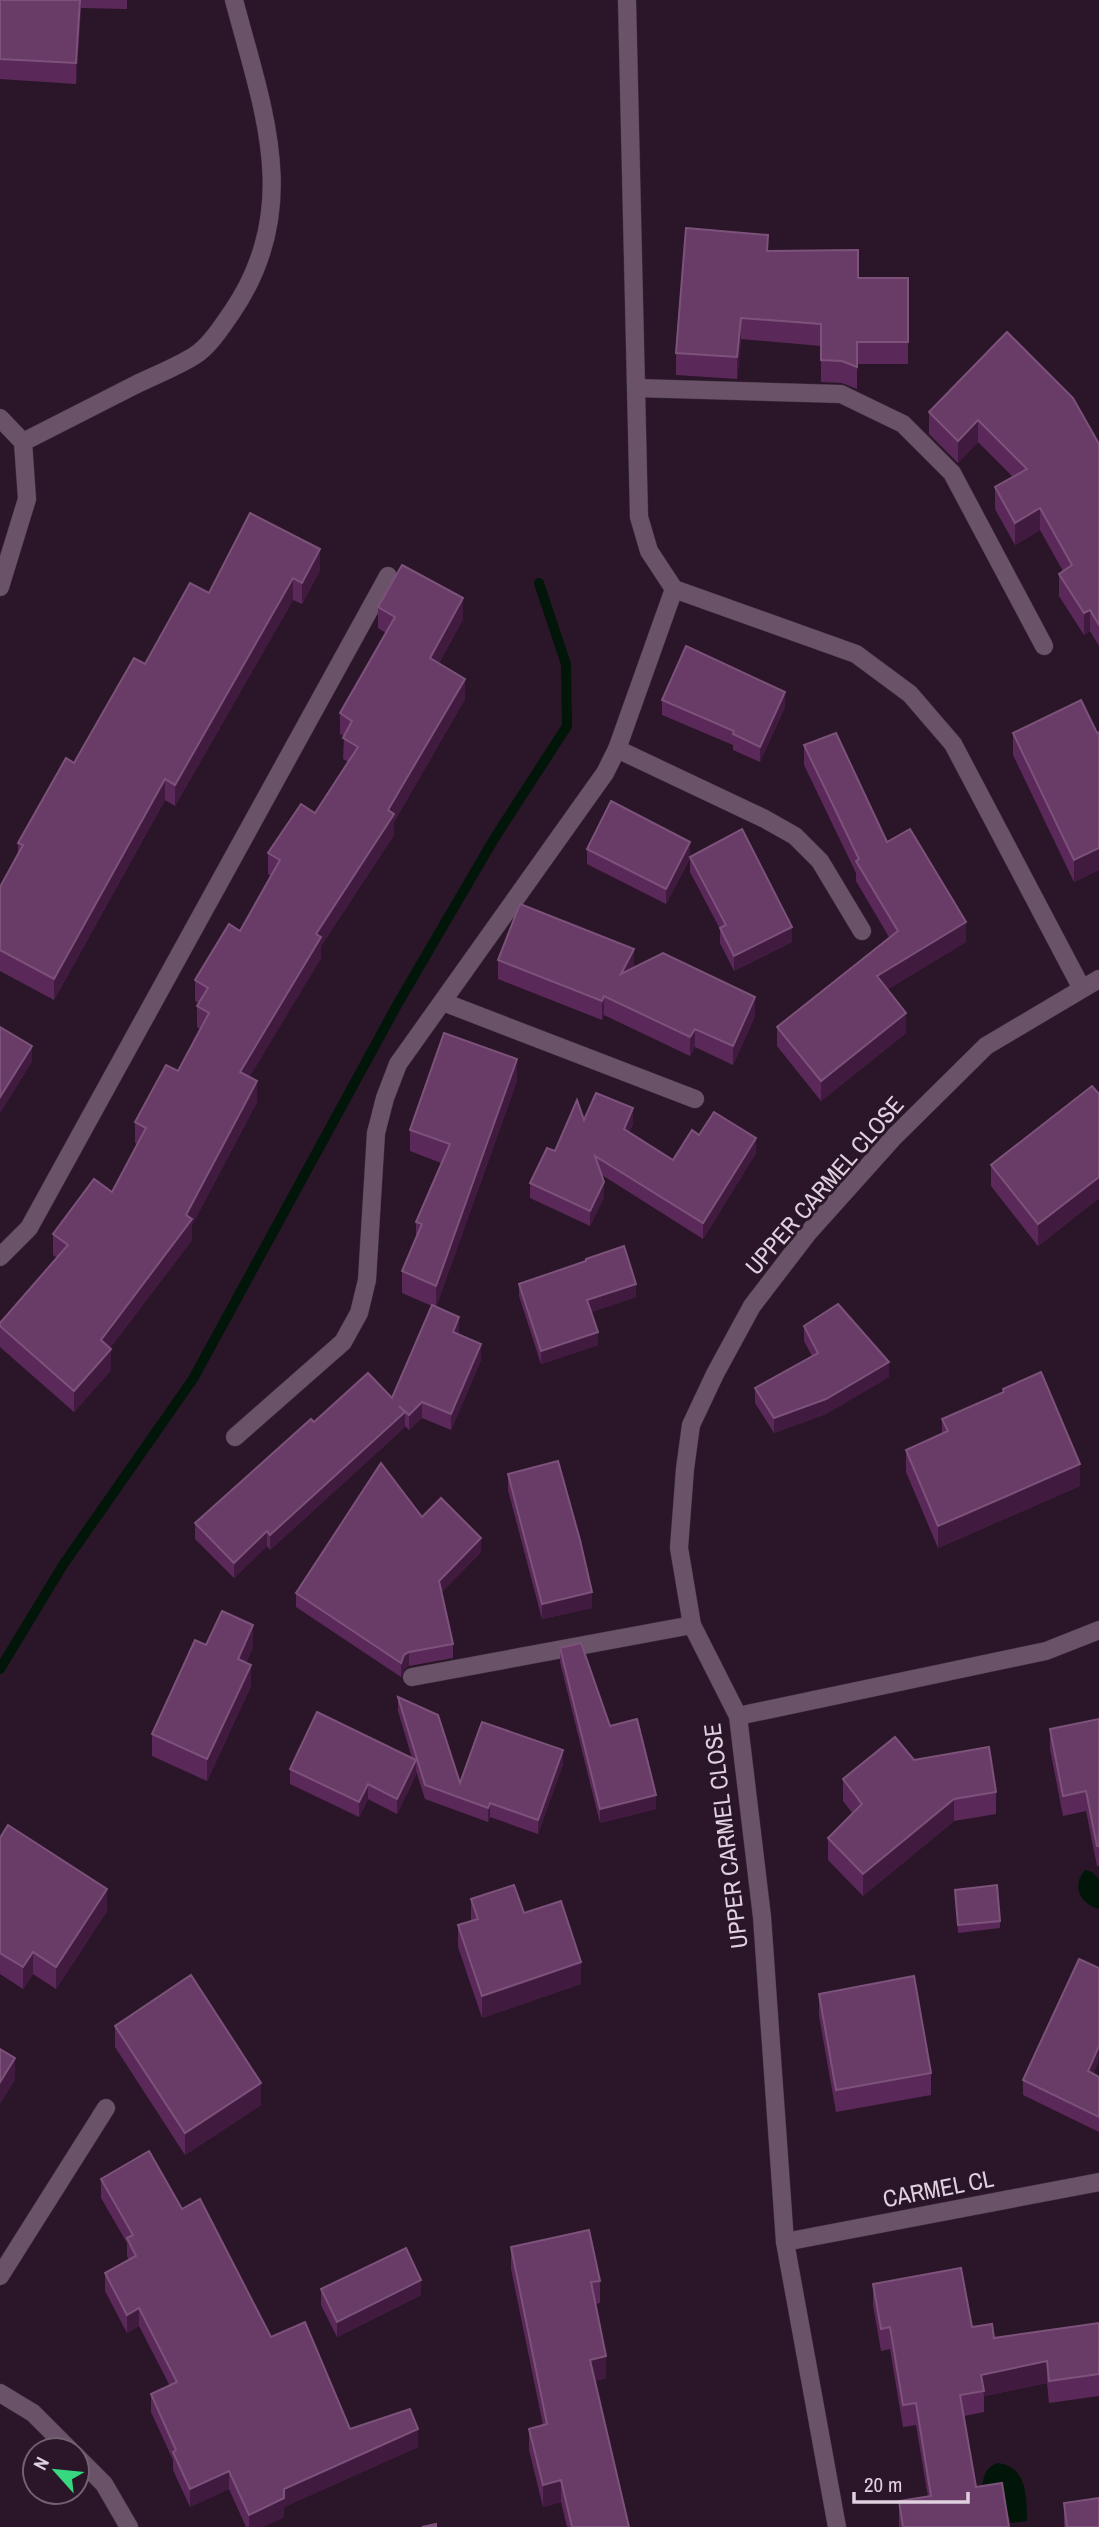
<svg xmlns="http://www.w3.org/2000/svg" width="1099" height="2527" viewBox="0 0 1099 2527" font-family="'Archivo Narrow',sans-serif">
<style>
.water{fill:#011608}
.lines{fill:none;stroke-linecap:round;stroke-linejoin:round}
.stream{stroke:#011608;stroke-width:10}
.minor-casing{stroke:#3e303e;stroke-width:19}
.minor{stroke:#6a5268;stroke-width:18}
.wall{fill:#5b2959}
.shaded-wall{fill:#411a3f}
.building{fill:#693b67;stroke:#7c527a;stroke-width:2}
.labels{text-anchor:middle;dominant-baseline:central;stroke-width:6;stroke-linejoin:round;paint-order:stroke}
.street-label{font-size:24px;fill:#dfd1de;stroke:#2a1628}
</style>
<rect width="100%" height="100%" fill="#2a1628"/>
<g class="water">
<path d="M1085,1870l7,2 7,7v30c-19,-5 -28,-23 -14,-39z"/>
<path d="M997,2463c30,3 30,34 30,58l-16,2 -7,-23 -22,-13c2,-13 4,-19 15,-24z"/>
</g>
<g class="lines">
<polyline class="stream" points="0,1669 63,1565 193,1379 397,1005 494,839 567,726 566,664 539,583"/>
<g class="minor-casing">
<g id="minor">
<polyline points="627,0 639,517 649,551 674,589 856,654 910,694 953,744 1081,987"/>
<polyline points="636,388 841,394 903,424 952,473 1044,646"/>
<polyline points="0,418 23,442 27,499 0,587"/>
<path d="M23,442c38,-19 76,-39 114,-58 19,-9 39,-17 57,-28 16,-10 28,-30 38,-44 71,-104 31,-202 2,-312"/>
<polyline points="617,749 765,819 795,836 820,861 862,931"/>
<polyline points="443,1002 695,1099"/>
<polyline points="0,1257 29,1228 388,576"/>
<polyline points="235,1437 343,1342 359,1313 367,1280 376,1133 385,1098 398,1064 605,773 617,749 674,589"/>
<polyline points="412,1677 692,1625"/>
<polyline points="738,1716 1046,1651 1099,1630"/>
<polyline points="785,2242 1099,2182"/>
<polyline points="0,2276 106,2108"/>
<polyline points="0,2393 33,2413 70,2450"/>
<polyline points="77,2457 104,2484 129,2527"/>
<polyline points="837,2527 785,2242 762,1917 738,1716 692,1625 679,1548 685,1469 691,1425 715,1374 752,1306 808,1233 894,1137 986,1046 1099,979"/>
</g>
</g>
<use href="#minor" class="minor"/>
</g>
<g class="wall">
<polygon points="0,0 127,0 127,9 81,8 76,84 0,79"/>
<polygon points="768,251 858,278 908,278 908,364 857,364 857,389 842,383 821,382 821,346 741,339 737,379 676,375 676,353"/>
<polygon points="1007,332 1099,444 1099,646 1090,631 1084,635 1059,596 1059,574 1063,571 1040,530 1015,545 995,509 995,487 1013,477 978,442 958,463 929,434 929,412"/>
<polygon points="320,570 302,604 293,600 175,806 165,800 54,1000 0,971 0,887 18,854 18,843 145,664 209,593"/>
<polygon points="378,607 463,619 439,663 465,699 394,822 394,835 321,946 321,958 249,1077 257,1102 192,1225 192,1240 110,1348 111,1370 74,1412 0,1347 0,1323 57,1258 53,1255 53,1234 112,1192 137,1144 135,1143 135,1122 178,1071 200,1029 197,1027 197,1006 199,1003 195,1001 195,980 240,931 271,876 268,874 268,853 315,813 348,762 343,759 344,736 340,734 340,713 386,633 378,628"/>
<polygon points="662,700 785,707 760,762 733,750 733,745 662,715"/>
<polygon points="1099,732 1099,870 1074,882 1013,755 1013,733 1097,733"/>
<polygon points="804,745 887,842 966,942 888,989 906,1033 821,1101 777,1046 777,1027 889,937 856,881 856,873 804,765"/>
<polygon points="587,849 690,856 792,942 734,971 720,943 720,929 690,872 690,858 666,904 587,864"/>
<polygon points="498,960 634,967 755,1016 733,1065 695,1047 690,1056 604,1015 602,1020 498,979"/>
<polygon points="517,1081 436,1307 459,1332 458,1334 481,1360 451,1430 422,1418 409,1430 405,1426 405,1427 270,1550 267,1546 234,1578 195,1539 195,1523 314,1422 392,1398 432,1306 402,1293 402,1271 416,1239 416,1222 441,1163 410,1151 410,1130"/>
<polygon points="1099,1094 1099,1198 1038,1246 991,1186 991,1165"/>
<polygon points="584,1120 633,1124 629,1133 673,1160 699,1135 756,1153 703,1239 602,1175 604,1197 590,1226 530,1198 530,1183 555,1151"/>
<polygon points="586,1259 636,1297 591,1312 598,1345 541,1364 519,1296 519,1284 586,1262"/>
<polygon points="804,1326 889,1377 826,1414 774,1433 755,1403 755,1388 812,1356 804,1341"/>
<polygon points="1003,1389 1080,1486 938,1548 906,1472 906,1450 942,1434 942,1419 1003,1392"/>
<polygon points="508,1474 592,1608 542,1619 508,1490"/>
<polygon points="481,1552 441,1593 453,1644 453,1658 409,1666 404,1669 401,1677 296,1607 296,1593"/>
<polygon points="253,1647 246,1663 251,1686 207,1781 152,1756 152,1734"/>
<polygon points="560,1648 610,1726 656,1809 600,1823 560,1662"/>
<polygon points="398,1697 460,1783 563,1764 538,1834 490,1817 488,1822 425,1799 416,1771 416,1775 397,1814 368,1799 359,1817 290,1784 290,1769 412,1758 398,1711"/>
<polygon points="1099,1719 1099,1866 1097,1866 1086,1811 1063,1816 1050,1749 1050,1729"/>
<polygon points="914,1760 996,1792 996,1814 954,1821 863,1896 828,1860 828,1838 853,1814 843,1801 843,1779"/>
<polygon points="0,1838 107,1911 56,1989 33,1974 23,1989 0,1974"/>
<polygon points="955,1890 1000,1921 1000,1928 958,1933"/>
<polygon points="471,1899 581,1984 482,2018 458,1947 458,1925 471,1921"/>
<polygon points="819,1994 931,2073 931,2095 836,2112 819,2016"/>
<polygon points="115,2026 261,2105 185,2155 115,2047"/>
<polygon points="1093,2074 1099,2077 1099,2132 1023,2095 1023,2080"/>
<polygon points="101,2179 182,2209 271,2337 350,2429 418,2447 284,2507 284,2517 262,2527 246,2527 229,2489 190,2507 173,2470 173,2460 151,2412 151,2394 170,2386 139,2326 127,2333 105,2291 105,2273 129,2260 127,2256 127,2243 101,2198"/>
<polygon points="511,2247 600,2281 600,2303 595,2304 606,2378 595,2381 629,2527 567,2527 561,2502 543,2507 529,2450 529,2429 543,2425 511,2269"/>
<polygon points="873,2284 994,2338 1099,2323 1099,2396 1049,2403 1047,2383 984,2396 984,2412 964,2416 976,2487 1009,2527 899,2527 899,2501 928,2497 916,2425 903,2427 890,2349 881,2351 873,2305"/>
<polygon points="321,2289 421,2295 337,2337 321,2305"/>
<polygon points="1064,2503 1099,2527 1064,2527"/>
</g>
<g class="shaded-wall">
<polygon points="80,0 81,8 76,84 76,63"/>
<polygon points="741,318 741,339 737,379 737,357"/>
<polygon points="978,420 978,442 958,463 958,441"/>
<polygon points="1040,508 1040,530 1015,545 1015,523"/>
<polygon points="320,549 320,570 302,604 302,583"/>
<polygon points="293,578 293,600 175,806 175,785"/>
<polygon points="463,598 463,619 430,679 430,658"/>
<polygon points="1090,610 1090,631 1084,635 1084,613"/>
<polygon points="465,679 465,699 394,822 394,835 321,946 321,958 240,1093 240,1072 316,934"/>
<polygon points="785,692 785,707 760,762 760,747"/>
<polygon points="165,779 165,800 54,1000 54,979"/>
<polygon points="690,842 690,857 666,904 666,889"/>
<polygon points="1099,848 1099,870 1074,882 1074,860"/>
<polygon points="966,922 966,942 877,996 877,976"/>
<polygon points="792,927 792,942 734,971 734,956"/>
<polygon points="634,949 634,968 621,974"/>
<polygon points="604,996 604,1015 602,1020 602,1001"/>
<polygon points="755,997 755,1016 733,1065 733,1046"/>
<polygon points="906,1013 906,1033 821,1101 821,1081"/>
<polygon points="695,1029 695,1047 690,1056 690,1037"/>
<polygon points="32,1046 32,1062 0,1113 0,1097"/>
<polygon points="517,1059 517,1081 436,1308 436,1286"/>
<polygon points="257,1081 257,1102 192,1225 192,1240 101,1360 101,1340 186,1215"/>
<polygon points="633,1108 633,1124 624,1145 624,1129"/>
<polygon points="756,1138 756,1153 703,1239 703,1223"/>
<polygon points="1099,1177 1099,1198 1038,1246 1038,1224"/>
<polygon points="604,1182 604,1197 590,1226 590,1211"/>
<polygon points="636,1284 636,1297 587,1313 587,1300"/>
<polygon points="459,1317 459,1332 453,1347 453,1332"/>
<polygon points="598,1332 598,1345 541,1364 541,1351"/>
<polygon points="481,1344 481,1360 451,1430 451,1414"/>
<polygon points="111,1349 111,1370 74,1412 74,1391"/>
<polygon points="889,1362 889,1377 826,1414 774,1433 774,1418"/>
<polygon points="422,1402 422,1418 409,1430 409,1415"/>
<polygon points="405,1412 405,1427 270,1550 270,1535"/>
<polygon points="1080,1464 1080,1486 938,1548 938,1526"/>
<polygon points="267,1531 267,1546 234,1578 234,1563"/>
<polygon points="481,1538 481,1552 439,1595 439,1581"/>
<polygon points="592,1592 592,1608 542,1619 542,1604"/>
<polygon points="253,1625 253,1647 238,1681 238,1659"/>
<polygon points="409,1652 409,1666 404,1669 401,1677 401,1663 404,1655"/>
<polygon points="251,1665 251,1686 207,1781 207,1759"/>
<polygon points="563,1750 563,1764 538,1834 538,1820"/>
<polygon points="416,1760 416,1775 397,1814 397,1799"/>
<polygon points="368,1784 368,1799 359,1817 359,1802"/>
<polygon points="656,1795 656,1809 600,1823 600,1809"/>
<polygon points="954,1799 954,1821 863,1896 863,1874"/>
<polygon points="490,1803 490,1817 488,1822 488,1808"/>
<polygon points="107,1889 107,1911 56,1989 56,1967"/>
<polygon points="33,1952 33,1974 23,1989 23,1967"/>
<polygon points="581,1962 581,1984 482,2018 482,1996"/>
<polygon points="1099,2046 1099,2061 1088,2086 1088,2071"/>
<polygon points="15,2058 15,2080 0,2104 0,2082"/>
<polygon points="261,2083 261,2105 185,2155 185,2133"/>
<polygon points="421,2280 421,2295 337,2337 337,2322"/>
<polygon points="139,2308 139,2326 127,2333 127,2315"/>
<polygon points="606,2356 606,2378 590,2382 590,2360"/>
<polygon points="1047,2361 1047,2383 984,2396 981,2375"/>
<polygon points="418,2429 418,2447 284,2507 284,2517 262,2527 249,2527 249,2515 284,2489"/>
<polygon points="229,2471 229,2489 190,2507 190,2489"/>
<polygon points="561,2480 561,2502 543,2507 543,2485"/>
</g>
<g class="building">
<polygon points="0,0 80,0 76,63 0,59"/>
<polygon points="686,228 768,235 767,251 858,250 858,278 908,278 908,342 857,342 857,367 842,361 821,360 821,324 741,318 737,357 676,353"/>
<polygon points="1007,332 1073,398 1099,444 1099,625 1090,610 1084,613 1059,574 1072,565 1040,508 1015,523 995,487 1027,469 978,420 958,441 929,412"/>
<polygon points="250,513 320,549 302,583 293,578 175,785 165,779 54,979 0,950 0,887 23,845 18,843 66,758 74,763 134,658 145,664 190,583 209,593"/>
<polygon points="402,565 463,598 430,658 465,679 388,810 394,814 316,934 321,937 240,1072 257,1081 186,1215 192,1219 101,1340 111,1349 74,1391 0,1326 0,1323 68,1245 53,1234 94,1179 112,1192 146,1128 135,1122 166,1065 178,1071 209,1013 197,1006 208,988 195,980 229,924 240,931 280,860 268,853 301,804 315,813 358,747 343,738 352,721 340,713 395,617 378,607"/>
<polygon points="686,646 785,692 760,747 733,734 734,731 662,700"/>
<polygon points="1081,700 1097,733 1099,732 1099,848 1074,860 1013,733"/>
<polygon points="836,733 887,842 910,829 966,922 877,976 906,1013 821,1081 777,1027 898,931 856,861 859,859 804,745"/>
<polygon points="611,801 690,842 666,889 587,849"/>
<polygon points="742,829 792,927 734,956 720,928 726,925 690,857"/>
<polygon points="520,904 634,949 621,974 663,953 755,997 733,1046 695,1029 690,1037 604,996 602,1001 498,960"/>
<polygon points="0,1027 32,1046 0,1097"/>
<polygon points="444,1033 517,1059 436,1286 402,1271 422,1224 416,1222 450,1144 410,1130"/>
<polygon points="1092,1086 1099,1094 1099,1177 1038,1224 991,1165"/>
<polygon points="596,1093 633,1108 624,1129 673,1160 692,1130 699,1135 714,1112 756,1138 703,1223 595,1156 604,1182 590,1211 530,1183 547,1148 555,1151 577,1100 584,1120"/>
<polygon points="624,1246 636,1284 587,1300 598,1332 541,1351 519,1284 586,1261 586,1259"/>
<polygon points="838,1304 889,1362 826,1399 774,1418 755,1388 818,1353 804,1326"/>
<polygon points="432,1305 459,1317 453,1332 481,1344 451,1414 422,1402 409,1415 399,1406 405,1412 270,1535 267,1531 234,1563 195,1523 311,1419 314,1422 368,1373 392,1398"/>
<polygon points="1041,1372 1080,1464 938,1526 906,1450 948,1431 942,1419 1004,1392 1003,1389"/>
<polygon points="558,1461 580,1540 592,1592 542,1604 508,1474"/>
<polygon points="381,1463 422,1517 441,1498 481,1538 439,1581 453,1644 409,1652 404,1655 401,1663 296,1593"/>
<polygon points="222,1611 253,1625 238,1659 251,1665 207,1759 152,1734 195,1640 206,1645"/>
<polygon points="581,1643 610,1726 637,1719 656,1795 600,1809 560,1648"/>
<polygon points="398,1697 438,1715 460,1783 482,1722 563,1750 538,1820 490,1803 488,1808 425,1785"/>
<polygon points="317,1712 416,1760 397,1799 368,1784 359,1802 290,1769"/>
<polygon points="1099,1719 1099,1846 1097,1846 1086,1791 1063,1796 1050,1729"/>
<polygon points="895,1737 914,1760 989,1747 996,1792 954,1799 863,1874 828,1838 862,1804 843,1779"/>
<polygon points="8,1825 107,1889 56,1967 33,1952 23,1967 0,1953 0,1838"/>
<polygon points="514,1885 524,1913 561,1901 581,1962 482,1996 458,1925 478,1919 471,1899"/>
<polygon points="997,1885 1000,1921 958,1925 955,1890"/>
<polygon points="1079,1959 1099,1968 1099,2046 1088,2071 1099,2077 1099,2117 1023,2080"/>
<polygon points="191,1975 261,2083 185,2133 115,2026"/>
<polygon points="914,1976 931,2073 836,2090 819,1994"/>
<polygon points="0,2049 15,2058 0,2082"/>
<polygon points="149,2151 182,2209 200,2199 271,2337 305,2322 350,2429 410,2409 418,2429 284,2489 284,2498 249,2515 229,2471 190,2489 173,2452 176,2450 151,2394 177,2382 139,2308 127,2315 105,2273 136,2256 127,2238 133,2235 101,2179"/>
<polygon points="589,2230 600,2281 591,2282 606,2356 590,2360 629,2527 572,2527 561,2480 543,2485 529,2429 547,2424 511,2247"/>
<polygon points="406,2248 421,2280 337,2322 321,2289"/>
<polygon points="961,2268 972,2327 992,2324 994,2338 1099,2323 1099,2374 1049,2381 1047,2361 981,2375 984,2391 960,2395 976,2487 1002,2483 1009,2527 903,2527 899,2501 931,2496 916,2403 903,2405 890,2327 881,2329 873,2284"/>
<polygon points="1099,2498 1099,2527 1067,2527 1064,2503"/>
<polygon points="436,2524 436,2527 422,2527"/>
</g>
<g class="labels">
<g class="street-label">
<text transform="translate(824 1185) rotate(-49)">UPPER CARMEL CLOSE</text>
<text transform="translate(725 1836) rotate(-97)">UPPER CARMEL CLOSE</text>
<text transform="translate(938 2188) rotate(-11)">CARMEL CL</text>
</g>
</g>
<g transform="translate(56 2471) rotate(297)"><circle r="33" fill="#2a1628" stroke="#726171" stroke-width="2"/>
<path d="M0-5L12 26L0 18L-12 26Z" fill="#37d880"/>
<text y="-10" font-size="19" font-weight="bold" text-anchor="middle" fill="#dfd1de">N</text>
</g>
<path d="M854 2492v10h114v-10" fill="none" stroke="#dfd1de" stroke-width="3.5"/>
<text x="864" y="2492" font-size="21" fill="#dfd1de" stroke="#2a1628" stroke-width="5" paint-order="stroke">20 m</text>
</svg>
